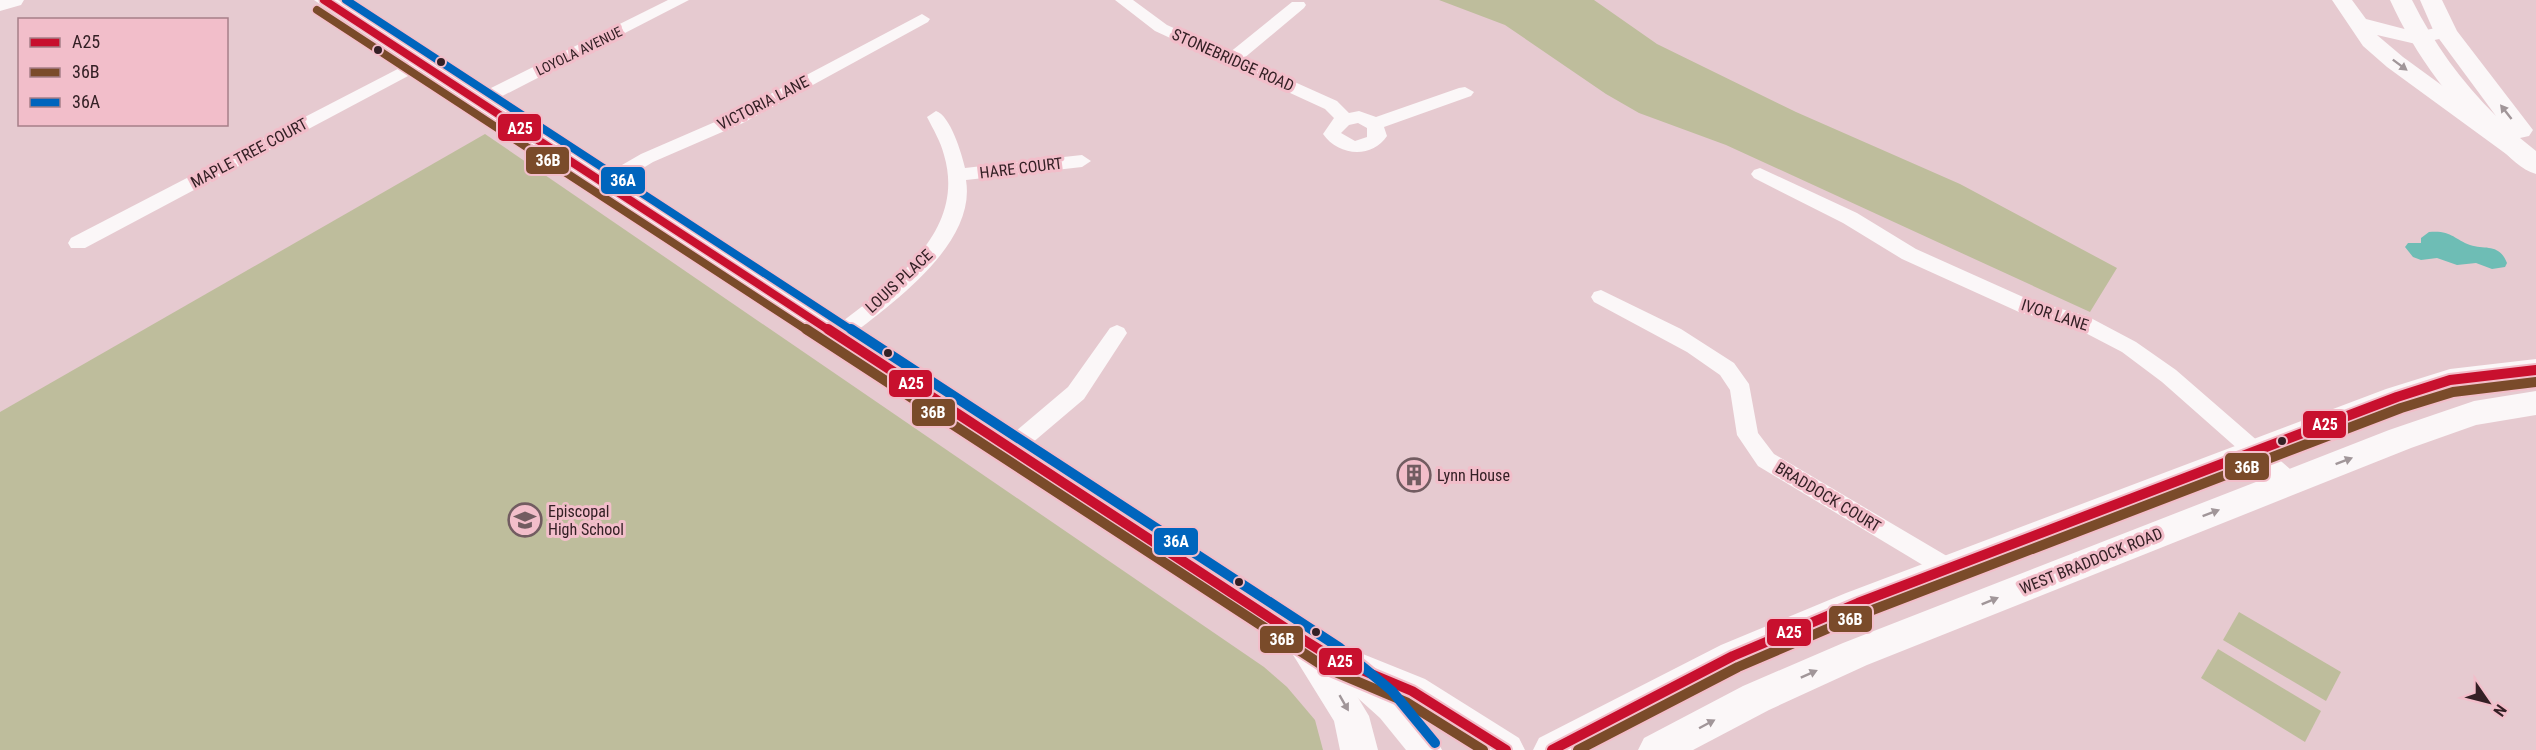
<svg xmlns="http://www.w3.org/2000/svg" width="2536" height="750" viewBox="0 0 2536 750" font-family="'Roboto Condensed',sans-serif">
<style>
.green{fill:#bebd9c}
.water{fill:#6ebdb5}
.lines{fill:none;stroke-linecap:round;stroke-linejoin:round}
.minor{fill:#fbf7f8;fill-rule:evenodd}
.tertiary{fill:#fbf7f8;fill-rule:evenodd}
.secondary{fill:#fbf7f8;fill-rule:evenodd}
.bus-1-far1-casing{stroke:#f2beca;stroke-width:11}
.bus-1-casing{stroke:#f2beca;stroke-width:14}
.bus-2-far1-casing{stroke:#f2beca;stroke-width:11}
.bus-2-casing{stroke:#f2beca;stroke-width:14}
.bus-3-far1-casing{stroke:#f2beca;stroke-width:11}
.bus-3-casing{stroke:#f2beca;stroke-width:14}
.bus-1-far1{stroke:#c8102e;stroke-width:8}
.bus-1{stroke:#c8102e;stroke-width:10}
.bus-2-far1{stroke:#7a4b2a;stroke-width:8}
.bus-2{stroke:#7a4b2a;stroke-width:10}
.bus-3-far1{stroke:#0065bd;stroke-width:8}
.bus-3{stroke:#0065bd;stroke-width:10}
.oneway{fill:#a19699}
.bus-dot{fill:#342025;stroke:#f2beca;stroke-width:2}
.labels{text-anchor:middle;dominant-baseline:central;stroke-width:6;stroke-linejoin:round;paint-order:stroke}
.far-street-label{font-size:14px;fill:#342025;stroke:#f2beca}
.street-label{font-size:16px;fill:#342025;stroke:#f2beca}
.poi-label{font-size:16px;fill:#342025;stroke:#f2beca;text-anchor:start}
.line-badge{stroke:#f2beca;stroke-width:2}
.badge-label{font-size:16px;text-anchor:middle;font-weight:bold;fill:#fff}
</style>
<rect width="100%" height="100%" fill="#e6cad0"/>
<g class="green">
<polygon points="1439,0 1594,0 1657,44 1796,112 1960,184 2117,268 2090,312 1726,145 1639,113 1606,94 1505,25"/>
<polygon points="485,134 1264,667 1287,687 1315,720 1323,750 0,750 0,412"/>
<polygon points="2239,612 2341,672 2326,701 2223,640"/>
<polygon points="2218,649 2321,711 2305,742 2201,678"/>
</g>
<path class="water" d="M2429,232c22,-2 25,7 41,13 16,5 29,-2 37,18l-2,4 -13,2 -16,-6 -19,2 -20,-7 -16,2 -8,-3 -8,-10 3,-4h13v-5z"/>
<g class="lines">
<g class="minor">
<polygon points="668,0 689,0 483,106 471,106 468,102 471,98"/>
<path d="M1115,0h18l34,25 62,28 63,-51h12l2,3 -2,3 -61,51 94,42 12,12 10,-2 17,6 83,-29 6,-1 9,5 -3,4 -87,31 3,9c-15,23 -49,20 -64,-2l11,-16 -9,-9 -170,-78zM1358,123l9,5v9l-12,4 -14,-8 8,-8z"/>
<polygon points="922,14 930,19 928,22 743,123 653,162 610,188 596,188 594,184 596,180 641,154 731,115"/>
<polygon points="419,58 425,59 427,63 425,67 85,248 71,248 68,243 71,238"/>
<path d="M936,111c14,4 26,43 29,57l117,-13 9,6 -9,6 -116,13c11,66 -78,126 -122,161l-7,3 -7,-3 -3,-5 3,-5c55,-43 138,-95 114,-176 -3,-13 -11,-26 -17,-38z"/>
<polygon points="1760,168 1857,213 1916,249 2032,301 2087,316 2136,342 2176,370 2298,476 2301,482 2298,488 2290,491 2282,488 2162,382 2122,352 2074,327 2019,312 1902,259 1843,223 1754,178 1751,174 1754,170"/>
<polygon points="1601,290 1681,329 1734,363 1749,384 1758,433 1774,454 1957,562 1961,569 1957,576 1949,579 1941,576 1758,466 1737,435 1730,390 1720,375 1687,352 1594,302 1591,297 1594,292"/>
<polygon points="1117,325 1124,328 1127,333 1084,399 1018,455 1010,458 1002,455 999,449 1002,443 1068,387 1110,328"/>
</g>
<g class="tertiary">
<polygon points="314,0 338,0 1328,639 1333,649 1328,659 1317,663 1306,659"/>
<polygon points="2332,0 2352,0 2366,19 2416,32 2446,26 2453,28 2457,32 2453,36 2416,44 2377,35 2403,57 2536,154 2536,173 2528,170 2387,67 2363,46"/>
<path d="M1351,658c37,13 75,57 91,92h-36l-26,-32 -40,-36 -5,-10 5,-10z"/>
</g>
<g class="secondary">
<polygon points="0,0 24,0 21,5 0,11"/>
<path d="M2390,0h22c22,44 49,81 84,116l-62,-84 -14,-32h22l15,31 76,99 -4,6 -9,2 16,13v23c-15,-4 -26,-17 -37,-27 -46,-42 -83,-90 -109,-147z"/>
<polygon points="2536,359 2536,381 2451,391 2408,405 1870,613 1745,667 1588,750 1533,750 1539,738 1721,645 1846,593 2386,389 2450,369"/>
<polygon points="2536,391 2536,415 2476,425 2411,448 1867,665 1769,710 1693,750 1638,750 1644,738 1743,686 1843,643 2389,430 2474,401"/>
<polygon points="1299,622 1311,626 1324,645 1333,642 1425,679 1519,738 1525,750 1474,750 1399,703 1348,681 1369,716 1378,750 1340,750 1334,721 1282,637 1287,626"/>
</g>
<g class="bus-1-far1-casing">
<polyline id="bus-1-far1" points="324,0 830,331"/>
</g>
<g class="bus-1-casing">
<g id="bus-1">
<polyline points="828,329 1299,637 1333,658 1412,691 1506,750"/>
<polyline points="1552,750 1733,656 1858,603 2397,397 2450,380 2536,370"/>
</g>
</g>
<g class="bus-2-far1-casing">
<polyline id="bus-2-far1" points="317,10 808,331"/>
</g>
<g class="bus-2-casing">
<g id="bus-2">
<polyline points="806,329 1328,669 1406,702 1483,750"/>
<polyline points="1578,750 1738,667 1862,614 2401,408 2453,392 2536,382"/>
</g>
</g>
<g class="bus-3-far1-casing">
<polyline id="bus-3-far1" points="346,0 853,331"/>
</g>
<g class="bus-3-casing">
<polyline id="bus-3" points="851,329 1340,648 1392,691 1435,743"/>
</g>
<use href="#bus-1-far1" class="bus-1-far1"/>
<use href="#bus-1" class="bus-1"/>
<use href="#bus-2-far1" class="bus-2-far1"/>
<use href="#bus-2" class="bus-2"/>
<use href="#bus-3-far1" class="bus-3-far1"/>
<use href="#bus-3" class="bus-3"/>
</g>
<defs><path id="oneway-solid" d="M-6-.8H1V-3.2L6.5 0L1 3.2V.8H-6Z" transform="scale(1.5)"/></defs>
<g class="oneway">
<use href="#oneway-solid" transform="translate(2400 65) rotate(37)"/>
<use href="#oneway-solid" transform="translate(2506 112) rotate(-128)"/>
<use href="#oneway-solid" transform="translate(2344 461) rotate(-21)"/>
<use href="#oneway-solid" transform="translate(2211 513) rotate(-21)"/>
<use href="#oneway-solid" transform="translate(1990 601) rotate(-22)"/>
<use href="#oneway-solid" transform="translate(1809 674) rotate(-24)"/>
<use href="#oneway-solid" transform="translate(1344 703) rotate(60)"/>
<use href="#oneway-solid" transform="translate(1707 724) rotate(-28)"/>
</g>
<defs>
<g id="building-ring" transform="scale(1.725)"><circle r="9.5" fill="#f2beca" stroke="#725c61" stroke-width="1.5"/><path d="M-4-6H4V6H1V3H-1V6H-4ZM-2.5-4.3h1.7v1.8h-1.7ZM.8-4.3h1.7v1.8H.8ZM-2.5-1h1.7V.8h-1.7ZM.8-1h1.7V.8H.8Z" fill="#725c61"/></g>
<g id="school-ring" transform="scale(1.725)"><circle r="9.5" fill="#f2beca" stroke="#725c61" stroke-width="1.5"/><path d="M0-5L7-2L0 1L-7-2ZM-4 1L0 2.5L4 1V4Q0 6-4 4Z" fill="#725c61"/></g>
</defs>
<g fill-rule="evenodd">
<use href="#building-ring" x="1414" y="475"/>
<use href="#school-ring" x="525" y="520"/>
</g>
<g class="bus-dot">
<circle cx="378" cy="50" r="5"/>
<circle cx="441" cy="62" r="5"/>
<circle cx="888" cy="353" r="5"/>
<circle cx="2282" cy="441" r="5"/>
<circle cx="1239" cy="582" r="5"/>
<circle cx="1316" cy="632" r="5"/>
</g>
<g class="labels">
<g class="far-street-label">
<text transform="translate(579 51) rotate(-26)">LOYOLA AVENUE</text>
</g>
<g class="street-label">
<text transform="translate(1233 60) rotate(24)">STONEBRIDGE ROAD</text>
<text transform="translate(763 103) rotate(-27)">VICTORIA LANE</text>
<text transform="translate(249 153) rotate(-28)">MAPLE TREE COURT</text>
<text transform="translate(1021 168) rotate(-7)">HARE COURT</text>
<text transform="translate(899 281) rotate(-43)">LOUIS PLACE</text>
<text transform="translate(2055 315) rotate(18)">IVOR LANE</text>
<text transform="translate(1828 497) rotate(31)">BRADDOCK COURT</text>
<text transform="translate(2091 561) rotate(-22)">WEST BRADDOCK ROAD</text>
</g>
<g class="poi-label">
<text x="1437" y="475">Lynn House</text>
<text x="548" y="511">Episcopal<tspan x="548" dy="18">High School</tspan></text>
</g>
</g>
<g class="line-badge">
<rect x="497" y="113" width="45" height="29" rx="6" fill="#c8102e"/>
<rect x="525" y="146" width="45" height="29" rx="6" fill="#7a4b2a"/>
<rect x="600" y="166" width="46" height="29" rx="6" fill="#0065bd"/>
<rect x="888" y="369" width="45" height="29" rx="6" fill="#c8102e"/>
<rect x="911" y="398" width="45" height="29" rx="6" fill="#7a4b2a"/>
<rect x="2302" y="410" width="45" height="29" rx="6" fill="#c8102e"/>
<rect x="2224" y="452" width="46" height="29" rx="6" fill="#7a4b2a"/>
<rect x="1153" y="527" width="46" height="29" rx="6" fill="#0065bd"/>
<rect x="1828" y="605" width="45" height="28" rx="6" fill="#7a4b2a"/>
<rect x="1766" y="618" width="46" height="29" rx="6" fill="#c8102e"/>
<rect x="1259" y="625" width="45" height="29" rx="6" fill="#7a4b2a"/>
<rect x="1318" y="647" width="45" height="29" rx="6" fill="#c8102e"/>
</g>
<g class="badge-label">
<text x="520" y="134">A25</text>
<text x="548" y="166">36B</text>
<text x="623" y="186">36A</text>
<text x="911" y="389">A25</text>
<text x="933" y="418">36B</text>
<text x="2325" y="430">A25</text>
<text x="2247" y="473">36B</text>
<text x="1176" y="547">36A</text>
<text x="1850" y="625">36B</text>
<text x="1789" y="638">A25</text>
<text x="1282" y="645">36B</text>
<text x="1340" y="667">A25</text>
</g>
<rect x="18" y="18" width="210" height="108" fill="#f2beca" stroke="#a67f88" stroke-width="1.5"/>
<rect x="30" y="38" width="30" height="9" fill="#c8102e" stroke="#a67f88" stroke-width="1.5"/>
<text x="72" y="48" font-size="18" fill="#342025">A25</text>
<rect x="30" y="68" width="30" height="9" fill="#7a4b2a" stroke="#a67f88" stroke-width="1.5"/>
<text x="72" y="78" font-size="18" fill="#342025">36B</text>
<rect x="30" y="98" width="30" height="9" fill="#0065bd" stroke="#a67f88" stroke-width="1.5"/>
<text x="72" y="108" font-size="18" fill="#342025">36A</text>
<g transform="translate(2488 702) rotate(125)" stroke="#f2beca" stroke-width="4.5" paint-order="stroke">
<path d="M0-4.5L10 22L0 15L-10 22Z" fill="#342025"/>
<text y="-9" font-size="16" font-weight="bold" text-anchor="middle" fill="#342025">N</text>
</g>
</svg>
